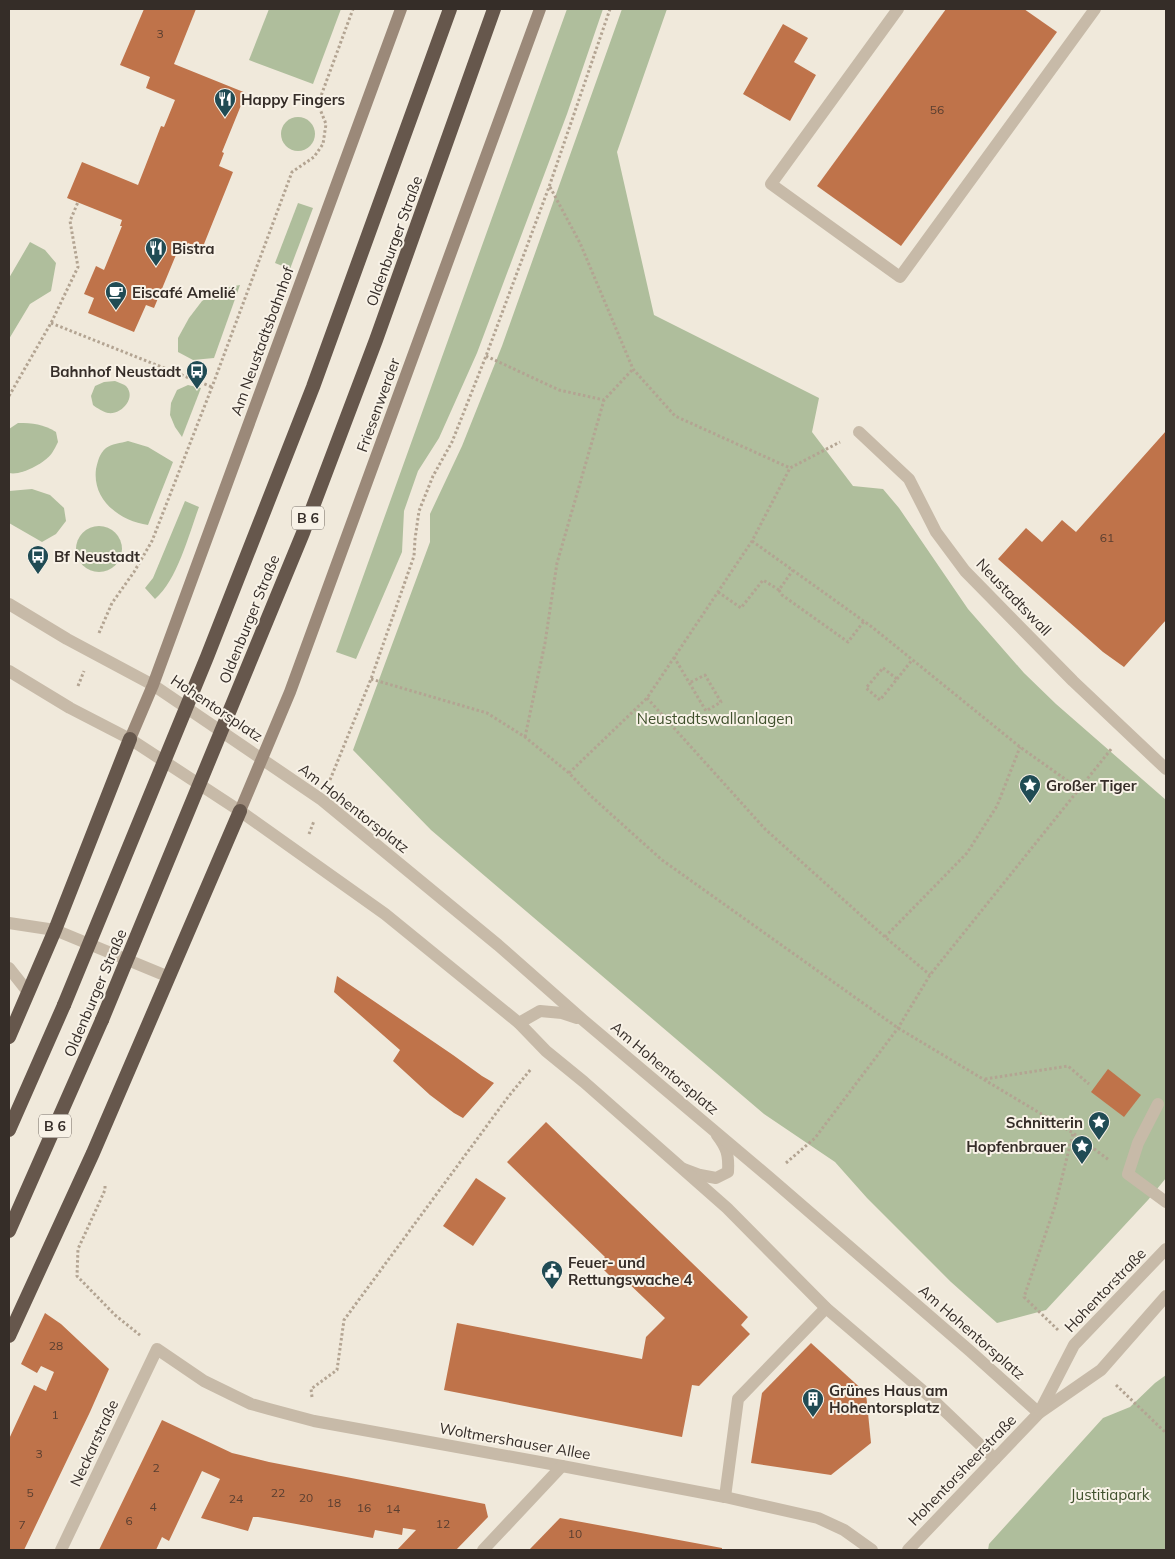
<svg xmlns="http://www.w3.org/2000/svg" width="1175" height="1559" viewBox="0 0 1175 1559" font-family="Mulish,sans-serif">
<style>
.green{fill:#afbe9c}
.building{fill:#bf734a}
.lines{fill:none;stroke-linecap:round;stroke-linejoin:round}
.path{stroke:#b3a492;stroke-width:3;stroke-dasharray:2.5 2.5;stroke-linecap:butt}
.service{stroke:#c7baa8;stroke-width:12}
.minor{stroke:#c7baa8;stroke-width:12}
.tertiary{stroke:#c7baa8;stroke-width:12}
.secondary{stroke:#9b8979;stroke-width:12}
.trunk{stroke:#66574c;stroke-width:14}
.trunk-bridge{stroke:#66574c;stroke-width:14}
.labels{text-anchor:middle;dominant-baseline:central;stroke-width:4;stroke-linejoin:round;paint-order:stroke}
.number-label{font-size:12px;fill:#583e30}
.shield{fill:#f8f2e7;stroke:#706861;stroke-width:1}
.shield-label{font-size:14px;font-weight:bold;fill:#352d28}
.poi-label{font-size:15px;font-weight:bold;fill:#352d28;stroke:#f8f2e7;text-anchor:start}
.street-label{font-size:15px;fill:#352d28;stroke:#f8f2e7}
.park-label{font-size:15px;fill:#40512d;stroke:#f8f2e7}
</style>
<rect width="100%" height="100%" fill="#f0e9db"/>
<g class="green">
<polygon points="269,9 341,9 313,84 249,60"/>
<polygon points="567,9 603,9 567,114 477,353 439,438 418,471 404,511 402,552 356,659 336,652"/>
<polygon points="622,9 667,9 617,152 654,315 819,398 812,432 853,486 883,489 899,508 968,609 1024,673 1056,704 1166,800 1166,1178 1148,1200 1046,1310 997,1323 951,1282 867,1198 835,1162 764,1114 431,830 353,750 430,542 430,514 462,446 502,346"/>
<circle cx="298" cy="134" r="17"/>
<polygon points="298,203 313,208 290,269 275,263"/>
<polygon points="30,242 45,250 56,263 51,291 30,304 9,339 9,278"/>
<polygon points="240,285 214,358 193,360 178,352 178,338 189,318 202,301 224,288"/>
<path d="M115,381c3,1 8,3 11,5 11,12 -5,29 -18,27 -5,-1 -11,-5 -15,-8l-2,-9 4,-10 9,-4z"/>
<polygon points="188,385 201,388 182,437 175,427 170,415 171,403 177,390"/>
<path d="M18,423c15,0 25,1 38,9l2,10c-2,4 -4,8 -6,11 -7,10 -31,23 -43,20v-44z"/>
<path d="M128,441l20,6 25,15 -25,63c-28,-4 -56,-25 -52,-56 2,-8 3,-15 10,-21 5,-4 15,-5 22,-7z"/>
<polygon points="32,489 50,495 64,508 66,521 56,534 42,542 9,523 9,491"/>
<path d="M185,501l14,6c-10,27 -22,74 -44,92l-10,-11 8,-10z"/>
<circle cx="99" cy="549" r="23"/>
<polygon points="1166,1375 1166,1550 988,1550 989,1544 1103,1418 1130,1407 1155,1383"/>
</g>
<g class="building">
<polygon points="144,9 196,9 174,64 246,93 222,152 224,153 219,166 233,172 202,249 188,243 184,252 178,250 154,308 146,305 134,332 88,313 94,298 84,294 96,266 104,270 122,226 120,226 122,220 67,198 82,162 138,185 161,126 164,127 175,100 146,88 150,77 120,65"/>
<polygon points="946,9 1024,9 1057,32 901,246 817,186"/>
<polygon points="783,24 808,38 794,62 816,75 790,121 743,94"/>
<polygon points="1166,431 1166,620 1124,667 1103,652 998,559 1026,528 1042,542 1062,520 1076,532"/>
<polygon points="337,976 453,1055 482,1076 494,1083 463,1118 454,1113 430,1095 393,1061 400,1050 334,992"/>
<polygon points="1108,1069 1141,1095 1124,1117 1091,1092"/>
<polygon points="546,1122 748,1317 741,1325 750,1334 699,1386 692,1385 682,1437 444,1390 457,1323 642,1359 646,1337 665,1318 624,1279 619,1285 598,1264 605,1257 507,1162"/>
<polygon points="476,1178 506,1198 473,1246 443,1226"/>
<polygon points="45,1313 61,1324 109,1369 90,1412 24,1550 9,1550 9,1439 34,1385 46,1391 54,1372 41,1366 37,1373 21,1364"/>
<polygon points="811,1343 866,1393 871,1443 831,1475 751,1463 762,1393"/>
<polygon points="162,1420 232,1453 269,1462 485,1504 488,1517 456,1550 397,1550 416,1530 403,1528 402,1535 375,1530 373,1538 258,1517 253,1517 248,1531 201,1518 220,1479 202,1471 169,1541 162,1537 156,1550 99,1550"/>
<polygon points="560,1518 722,1548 722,1550 529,1550"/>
</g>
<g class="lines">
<g class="path">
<polyline points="550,187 580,243 633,369 675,416 790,468 840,442"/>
<polyline points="51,323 212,387"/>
<polyline points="486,356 559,390 604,400"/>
<polyline points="9,396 51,323 78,267 70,221 78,202"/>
<polyline points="752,541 872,627 1020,747 1079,789"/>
<polyline points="779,590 782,595 848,642 864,621"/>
<polyline points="718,592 741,608 763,580 779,590 793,570"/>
<polyline points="99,633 112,603 134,572 152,541 212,387 292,172 314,157 323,144 326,124 318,104 353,9"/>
<polyline points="674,657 706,711 721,702 705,675 689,683"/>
<polygon points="883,668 897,679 880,700 866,688"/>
<polyline points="371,679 487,713 525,737 569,773 592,797 662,860 898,1028 1073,1133 1109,1160"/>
<polyline points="897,679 912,660"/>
<polyline points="78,686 84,671"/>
<polyline points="647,698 765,829 885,937 930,975"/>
<polyline points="525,737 545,643 557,563 604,400 633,369"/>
<polyline points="569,773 647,698 752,541 790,468"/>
<polyline points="330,780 371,679 414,556 415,539 419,511 433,476 452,442 486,356 549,187 610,9"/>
<polyline points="309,834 314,821"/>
<polyline points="885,937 967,853 997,806 1020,747"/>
<polyline points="985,1079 1068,1066 1089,1084"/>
<polyline points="786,1163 815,1138 898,1028 930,975 1112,748"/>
<polyline points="105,1186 105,1190 78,1249 77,1276 115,1315 141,1336"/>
<polyline points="1058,1330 1024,1297 1055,1206 1073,1133"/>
<polyline points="1116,1385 1166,1433"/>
<polyline points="312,1397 311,1389 337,1370 344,1320 508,1097 531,1069"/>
</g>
<g class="service">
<polyline points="898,9 771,184 900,277 1095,9"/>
<polyline points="9,923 55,930 169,977"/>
<polyline points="9,968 28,992"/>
<polyline points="1158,1104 1138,1143 1128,1174 1166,1202"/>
<path d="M684,1169l16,6 16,3 12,-6c1,-17 -1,-24 -11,-37"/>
<polyline points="725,1497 738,1399 826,1308"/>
</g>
<g class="minor">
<polyline points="859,432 909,479 936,532 965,571 1073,681 1166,769"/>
<polyline points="61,1550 157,1349 204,1381 251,1404 269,1409 314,1421 562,1466 725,1497 818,1518 844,1530 872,1550"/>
<polyline points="483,1550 562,1466"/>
<polyline points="908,1550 995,1459"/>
</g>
<g class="tertiary">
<polyline points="9,604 67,639 153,685 322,800 498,945 583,1020 769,1177 970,1351 1039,1413"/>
<polyline points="9,671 70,708 130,739 240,811 385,914 519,1023 546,1051 584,1082 727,1208 826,1308 929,1396 995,1459 1039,1413 1101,1370 1166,1296"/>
<polyline points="519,1023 540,1011 562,1013 577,1018"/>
<polyline points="1040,1411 1074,1345 1166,1249"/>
</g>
<g class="secondary">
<polyline points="130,739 153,685 401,9"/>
<polyline points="240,811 290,692 540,9"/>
</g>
<g class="trunk">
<polyline points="9,1037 55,930 130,739"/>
<polyline points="9,1130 64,1005"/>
<polyline points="9,1231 102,1020"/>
<polyline points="9,1336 93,1153 240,811"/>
</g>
<g class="trunk-bridge">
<polyline points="64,1005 207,657 313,387 450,9"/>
<polyline points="102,1020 303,533 376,340 494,9"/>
</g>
</g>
<defs>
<g id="restaurant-pin" transform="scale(1.125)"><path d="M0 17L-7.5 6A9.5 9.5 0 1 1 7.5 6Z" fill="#204b54" stroke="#f8f2e7"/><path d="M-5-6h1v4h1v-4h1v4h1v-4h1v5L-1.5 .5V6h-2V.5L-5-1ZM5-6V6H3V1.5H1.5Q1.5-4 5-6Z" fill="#fff"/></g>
<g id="cafe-pin" transform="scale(1.125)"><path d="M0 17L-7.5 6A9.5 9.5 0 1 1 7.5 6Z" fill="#204b54" stroke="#f8f2e7"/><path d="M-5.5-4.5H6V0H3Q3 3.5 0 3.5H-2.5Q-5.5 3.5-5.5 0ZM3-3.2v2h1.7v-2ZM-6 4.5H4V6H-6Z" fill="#fff"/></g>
<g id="bus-pin" transform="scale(1.125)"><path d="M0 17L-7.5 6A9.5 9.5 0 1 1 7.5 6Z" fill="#204b54" stroke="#f8f2e7"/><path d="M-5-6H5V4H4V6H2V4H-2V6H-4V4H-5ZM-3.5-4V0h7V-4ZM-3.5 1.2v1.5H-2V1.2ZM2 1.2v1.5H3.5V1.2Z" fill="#fff"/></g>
<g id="sight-pin" transform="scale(1.125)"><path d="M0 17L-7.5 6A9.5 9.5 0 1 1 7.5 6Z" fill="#204b54" stroke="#f8f2e7"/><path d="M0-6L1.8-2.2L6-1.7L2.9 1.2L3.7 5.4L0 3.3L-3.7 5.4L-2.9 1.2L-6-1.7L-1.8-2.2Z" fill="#fff"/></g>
<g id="civic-pin" transform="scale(1.125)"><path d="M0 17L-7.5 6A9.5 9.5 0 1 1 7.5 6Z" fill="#204b54" stroke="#f8f2e7"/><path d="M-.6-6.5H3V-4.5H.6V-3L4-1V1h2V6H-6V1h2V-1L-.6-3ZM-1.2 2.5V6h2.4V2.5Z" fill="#fff"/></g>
<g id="building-pin" transform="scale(1.125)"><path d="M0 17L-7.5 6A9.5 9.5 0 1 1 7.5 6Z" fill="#204b54" stroke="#f8f2e7"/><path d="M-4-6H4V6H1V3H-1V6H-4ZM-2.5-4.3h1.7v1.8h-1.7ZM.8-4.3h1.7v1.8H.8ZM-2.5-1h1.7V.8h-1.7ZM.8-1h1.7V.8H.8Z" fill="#fff"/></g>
</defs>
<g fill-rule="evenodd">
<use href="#restaurant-pin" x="225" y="99"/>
<use href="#restaurant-pin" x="156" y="248"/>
<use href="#cafe-pin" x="116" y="292"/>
<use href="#bus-pin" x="197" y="371"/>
<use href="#bus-pin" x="38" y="556"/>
<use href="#sight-pin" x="1030" y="785"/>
<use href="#sight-pin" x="1099" y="1122"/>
<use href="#sight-pin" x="1082" y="1146"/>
<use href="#civic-pin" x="552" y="1271"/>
<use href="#building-pin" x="813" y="1399"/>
</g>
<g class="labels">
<g class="number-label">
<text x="160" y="33">3</text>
<text x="937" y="109">56</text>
<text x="1107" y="537">61</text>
<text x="56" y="1345">28</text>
<text x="55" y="1414">1</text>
<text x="39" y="1453">3</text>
<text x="156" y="1467">2</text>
<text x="30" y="1492">5</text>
<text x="278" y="1492">22</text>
<text x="306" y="1497">20</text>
<text x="236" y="1498">24</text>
<text x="334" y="1502">18</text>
<text x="153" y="1506">4</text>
<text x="364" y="1507">16</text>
<text x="393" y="1508">14</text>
<text x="129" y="1520">6</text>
<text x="443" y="1523">12</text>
<text x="22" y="1524">7</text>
<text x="575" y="1533">10</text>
</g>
<g class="shield">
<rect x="292" y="506.5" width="32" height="23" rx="4"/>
<rect x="39" y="1114.5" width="32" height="23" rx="4"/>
</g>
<g class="shield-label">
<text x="308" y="518">B 6</text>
<text x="55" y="1126">B 6</text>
</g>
<g class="poi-label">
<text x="241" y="99">Happy Fingers</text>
<text x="172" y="248">Bistra</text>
<text x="132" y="292">Eiscafé Amelié</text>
<text x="181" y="371" text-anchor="end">Bahnhof Neustadt</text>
<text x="54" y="556">Bf Neustadt</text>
<text x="1046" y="785">Großer Tiger</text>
<text x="1083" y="1122" text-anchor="end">Schnitterin</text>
<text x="1066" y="1146" text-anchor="end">Hopfenbrauer</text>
<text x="568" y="1262">Feuer- und<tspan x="568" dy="17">Rettungswache 4</tspan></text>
<text x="829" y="1390">Grünes Haus am<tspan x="829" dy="17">Hohentorsplatz</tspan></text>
</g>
<g class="street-label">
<text transform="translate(394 241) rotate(-70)">Oldenburger Straße</text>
<text transform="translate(262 341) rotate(-70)">Am Neustadtsbahnhof</text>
<text transform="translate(378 405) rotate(-70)">Friesenwerder</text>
<text transform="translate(1014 597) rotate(46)">Neustadtswall</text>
<text transform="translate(249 619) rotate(-68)">Oldenburger Straße</text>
<text transform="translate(217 708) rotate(34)">Hohentorsplatz</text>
<text transform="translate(354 808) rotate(38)">Am Hohentorsplatz</text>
<text transform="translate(95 993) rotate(-67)">Oldenburger Straße</text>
<text transform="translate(665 1068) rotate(40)">Am Hohentorsplatz</text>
<text transform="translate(1105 1290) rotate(-46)">Hohentorstraße</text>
<text transform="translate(972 1332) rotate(41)">Am Hohentorsplatz</text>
<text transform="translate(515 1441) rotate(10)">Woltmershauser Allee</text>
<text transform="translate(94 1443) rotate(-65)">Neckarstraße</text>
<text transform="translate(962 1470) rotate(-46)">Hohentorsheerstraße</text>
</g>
<g class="park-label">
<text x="715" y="718">Neustadtswallanlagen</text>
<text x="1110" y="1494">Justitiapark</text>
</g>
</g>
<rect width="1175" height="1559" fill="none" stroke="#352d28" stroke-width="20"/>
</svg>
